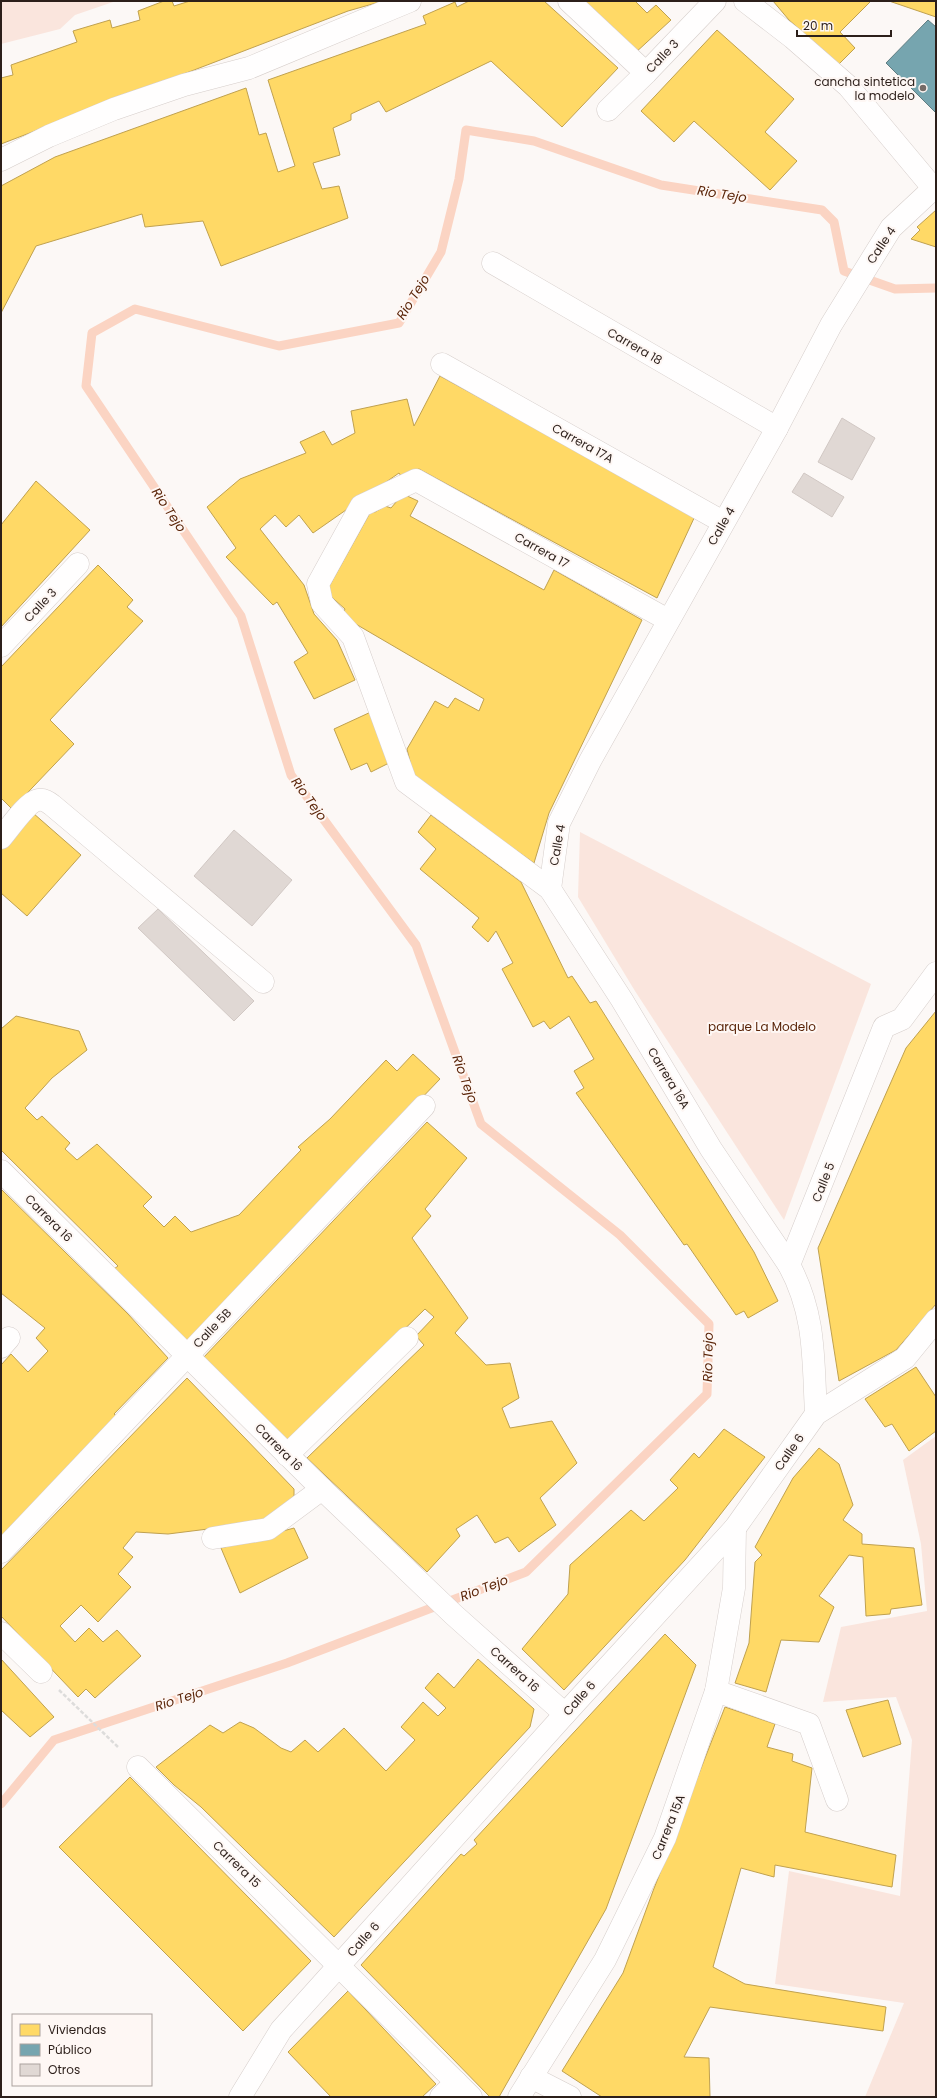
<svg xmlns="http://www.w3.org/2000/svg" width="937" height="2098" viewBox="0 0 937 2098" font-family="Poppins,sans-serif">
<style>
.green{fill:#fae5dd}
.homes{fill:#ffd966;stroke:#c0a14f}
.public{fill:#76a5af;stroke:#607d82}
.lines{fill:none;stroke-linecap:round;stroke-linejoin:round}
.stream{stroke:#fbd4c3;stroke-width:9}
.building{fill:#e0d8d4;stroke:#d1c8c4}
.minor-casing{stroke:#d6cecb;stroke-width:23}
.path{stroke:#dddcdb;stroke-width:2.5;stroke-dasharray:4 2;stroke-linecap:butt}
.minor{stroke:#fffefe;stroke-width:22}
.poi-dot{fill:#756b67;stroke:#fef7f4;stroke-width:1.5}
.labels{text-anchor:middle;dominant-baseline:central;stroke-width:4;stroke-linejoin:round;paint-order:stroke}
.street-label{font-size:12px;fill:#2c1f1a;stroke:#fef7f4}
.poi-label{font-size:12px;fill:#2c1f1a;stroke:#fef7f4;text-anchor:end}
.park-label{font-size:12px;fill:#592307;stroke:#fef7f4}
.water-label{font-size:13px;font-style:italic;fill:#5c260a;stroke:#fef7f4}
</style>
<rect width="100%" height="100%" fill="#fcf8f6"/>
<g class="green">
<polygon points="1,1 116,1 75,15 60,29 1,44"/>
<polygon points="580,832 871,984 784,1220 635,991 578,897"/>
<polygon points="936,1436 936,2097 865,2097 904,2003 775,1984 789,1871 900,1896 912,1740 896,1697 823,1702 841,1627 927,1611 921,1544 903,1460"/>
</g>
<g class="homes">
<polygon points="164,1 172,1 174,6 190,1 383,1 348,11 1,144 1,78 13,75 11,65 77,42 73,31 110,20 112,28 140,20 138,11"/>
<polygon points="469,1 544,1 618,68 562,127 491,61 386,112 379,101 351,114 351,120 333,128 340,155 313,163 322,189 339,186 348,218 221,266 203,221 145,227 142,214 36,246 1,313 1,186 55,157 246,88 259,135 266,133 278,172 295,166 268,80 426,24 423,16 455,2 457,7"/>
<polygon points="583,1 635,1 647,13 656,5 671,20 634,54"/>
<polygon points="773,1 871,1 840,32 855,48 839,64 789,20"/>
<polygon points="889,1 936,1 936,17"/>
<polygon points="717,30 794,99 765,132 797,161 770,190 694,121 674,142 641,111"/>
<polygon points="936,210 936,247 911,239 920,230 917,227"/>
<polygon points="440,376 695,516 657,598 419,469 401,476 399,473 313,533 299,515 286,527 275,515 260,529 304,585 314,614 337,640 355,680 314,699 294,662 308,653 277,602 273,605 226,557 236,548 207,507 240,479 306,453 300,442 324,431 332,445 355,433 351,411 407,399 414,426"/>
<polygon points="36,481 90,530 1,627 1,525"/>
<polygon points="403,494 418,501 410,516 544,590 554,570 642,620 549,813 534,863 414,778 407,749 435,701 448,708 455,698 479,711 484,699 342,616 345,609 326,592 371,511 375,512 385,506 391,508"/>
<polygon points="98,565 133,600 127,607 143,621 50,720 74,744 12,809 1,798 1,667"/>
<polygon points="373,711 391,762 371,772 367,763 351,770 334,729"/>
<polygon points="33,813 81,855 27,916 1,893 1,850"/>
<polygon points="431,815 521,882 568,978 572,976 590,1003 596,1001 754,1252 778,1301 748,1318 744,1311 736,1315 687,1244 684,1245 576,1093 584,1088 574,1071 594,1059 569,1016 550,1029 544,1021 533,1027 502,969 513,963 496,931 488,942 472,927 479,918 420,869 436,849 418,832"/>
<polygon points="936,1011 936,1304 896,1350 839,1381 818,1248 906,1048"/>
<polygon points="16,1016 79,1031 87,1050 52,1078 25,1108 37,1120 42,1116 70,1143 65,1149 77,1160 97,1144 152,1197 143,1206 164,1227 175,1216 191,1232 239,1215 301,1150 298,1147 330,1119 386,1060 397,1071 413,1054 440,1079 188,1341 114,1269 118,1266 1,1150 1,1029"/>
<polygon points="427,1122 467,1158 425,1209 431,1216 412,1238 468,1318 455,1333 486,1365 510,1363 519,1398 502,1408 510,1428 552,1421 577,1463 540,1498 556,1525 519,1552 508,1537 495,1543 477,1515 456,1529 460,1536 427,1572 307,1458 424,1345 416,1336 434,1317 425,1309 289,1442 203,1358"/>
<polygon points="1,1189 128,1314 168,1358 114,1414 119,1418 1,1541 1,1365 11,1354 28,1372 48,1351 36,1338 45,1328 1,1293"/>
<polygon points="916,1367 936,1397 936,1431 909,1451 892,1424 885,1427 865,1399"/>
<polygon points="187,1378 294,1489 294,1496 264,1522 168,1534 136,1532 123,1548 133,1557 118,1574 131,1587 98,1622 81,1605 60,1626 75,1642 89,1628 103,1642 117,1630 141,1656 95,1698 86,1689 78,1697 1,1616 1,1570"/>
<polygon points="724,1429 765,1457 685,1560 564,1690 522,1649 568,1594 570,1565 631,1510 644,1521 678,1488 670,1480 694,1453 699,1458"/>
<polygon points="819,1448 839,1464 853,1505 843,1520 862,1534 862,1544 914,1548 922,1605 891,1609 890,1614 866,1616 863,1557 849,1555 819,1596 834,1607 819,1642 781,1640 766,1692 735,1683 749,1643 755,1562 762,1555 755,1547 793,1478"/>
<polygon points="294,1528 308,1558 240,1593 221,1548"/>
<polygon points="665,1634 696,1665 606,1909 499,2097 490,2097 361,1965 461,1854 464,1856 477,1844 474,1840"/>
<polygon points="1,1659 54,1717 30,1737 1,1710"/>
<polygon points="478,1659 534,1709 530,1727 334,1937 201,1807 174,1785 156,1767 210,1725 223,1733 240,1722 254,1728 281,1748 291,1752 305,1740 318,1752 344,1728 386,1771 415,1740 401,1727 423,1702 438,1716 446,1708 425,1688 438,1673 454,1688"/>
<polygon points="888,1700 901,1744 863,1757 846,1710"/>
<polygon points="725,1707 775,1724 767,1747 793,1754 792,1761 812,1768 805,1832 896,1855 892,1887 775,1865 774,1877 741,1868 713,1967 745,1984 886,2007 883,2031 710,2007 684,2057 709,2058 710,2097 602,2097 562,2071 623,1973 653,1891"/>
<polygon points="130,1777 311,1961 243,2031 59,1847"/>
<polygon points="348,1991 436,2084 422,2097 331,2097 288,2052"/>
</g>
<polygon class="public" points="928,20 936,27 936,113 886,63"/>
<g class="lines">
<polyline class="stream" points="1,1804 54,1740 287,1663 526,1572 707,1394 709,1324 620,1235 481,1124 416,945 291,775 241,616 86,386 92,333 135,309 279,346 399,323 441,252 459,179 466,130 534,141 661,185 822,210 834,222 844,271 895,289 936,288"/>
</g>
<g class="building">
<polygon points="842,418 875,438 852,480 818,462"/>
<polygon points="804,473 844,497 832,517 792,492"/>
<polygon points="234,830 292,880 252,926 194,876"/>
<polygon points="158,909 254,1001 234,1021 138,928"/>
</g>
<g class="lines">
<g class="minor-casing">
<g id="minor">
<polyline points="569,1 646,73"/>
<polyline points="745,1 793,38 848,86 933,188"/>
<polyline points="608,110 646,73 715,1"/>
<polyline points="1,160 49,136 114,109 184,85 249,68 410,1"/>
<polyline points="493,263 777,428"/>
<polyline points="442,364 723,522"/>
<polyline points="668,620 416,480 361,506 318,584 322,603 353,637 406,782 550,889 622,1000 711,1149 789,1265"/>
<polyline points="1,646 78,564"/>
<path d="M1,838c8,-9 26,-36 37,-38 6,-1 10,2 14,5l211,177"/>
<polyline points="550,889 559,823 590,761 777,428 831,325 891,228 936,186"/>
<polyline points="1,1171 322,1489 454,1615 565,1714"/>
<polyline points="1,1347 9,1338"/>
<path d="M816,1414c-3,-54 0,-99 -27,-149l95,-238 18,-8 34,-46"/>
<polyline points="287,1455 407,1338"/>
<polyline points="213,1538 268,1529 322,1489"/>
<polyline points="1,1552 424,1106"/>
<polyline points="1,1633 41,1672"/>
<polyline points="716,1691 809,1724 837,1800"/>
<polyline points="138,1767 471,2097"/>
<polyline points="531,2077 570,2097"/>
<polyline points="240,2097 281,2030 565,1714 735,1528 816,1414 905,1358 936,1320"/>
<polyline points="441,2097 456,2082"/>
<polyline points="519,2097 605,1960 665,1838 716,1691 734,1588 735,1528"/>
</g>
</g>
<polyline class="path" points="59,1690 119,1748"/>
<use href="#minor" class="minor"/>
</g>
<circle class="poi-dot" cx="923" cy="88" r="4"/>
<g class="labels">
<g class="street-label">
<text transform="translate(662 56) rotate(-46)">Calle 3</text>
<text transform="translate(881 245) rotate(-56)">Calle 4</text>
<text transform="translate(635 346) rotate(30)">Carrera 18</text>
<text transform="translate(583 443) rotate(29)">Carrera 17A</text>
<text transform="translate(721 526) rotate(-60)">Calle 4</text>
<text transform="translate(542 550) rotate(29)">Carrera 17</text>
<text transform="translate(40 605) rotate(-47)">Calle 3</text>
<text transform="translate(557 845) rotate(-80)">Calle 4</text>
<text transform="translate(669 1078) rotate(59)">Carrera 16A</text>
<text transform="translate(823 1182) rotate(-68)">Calle 5</text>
<text transform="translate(49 1218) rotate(45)">Carrera 16</text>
<text transform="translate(212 1328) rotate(-46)">Calle 5B</text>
<text transform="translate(279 1447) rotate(45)">Carrera 16</text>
<text transform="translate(789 1452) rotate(-55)">Calle 6</text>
<text transform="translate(515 1669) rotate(42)">Carrera 16</text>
<text transform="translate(579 1698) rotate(-48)">Calle 6</text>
<text transform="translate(668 1827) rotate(-68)">Carrera 15A</text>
<text transform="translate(237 1864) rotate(44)">Carrera 15</text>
<text transform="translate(363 1939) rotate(-48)">Calle 6</text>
</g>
<g class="poi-label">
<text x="915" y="81">cancha sintetica<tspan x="915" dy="14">la modelo</tspan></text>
</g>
<g class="park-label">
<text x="762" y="1026">parque La Modelo</text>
</g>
<g class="water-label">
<text transform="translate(722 194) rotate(9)">Rio Tejo</text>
<text transform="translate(413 297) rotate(-58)">Rio Tejo</text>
<text transform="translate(169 510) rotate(56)">Rio Tejo</text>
<text transform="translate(309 799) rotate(54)">Rio Tejo</text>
<text transform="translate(465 1079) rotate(70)">Rio Tejo</text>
<text transform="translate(708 1357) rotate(-89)">Rio Tejo</text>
<text transform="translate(484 1588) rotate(-21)">Rio Tejo</text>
<text transform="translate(179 1699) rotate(-18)">Rio Tejo</text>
</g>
</g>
<rect width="937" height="2098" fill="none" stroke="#2c1f1a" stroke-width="4"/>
<rect x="12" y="2014" width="140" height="72" fill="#fef7f4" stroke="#aaa19d"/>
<rect x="20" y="2024" width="20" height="12" fill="#ffd966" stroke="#aaa19d"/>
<text x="48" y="2034" font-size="12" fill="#2c1f1a">Viviendas</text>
<rect x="20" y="2044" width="20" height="12" fill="#76a5af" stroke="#aaa19d"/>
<text x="48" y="2054" font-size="12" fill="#2c1f1a">Público</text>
<rect x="20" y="2064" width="20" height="12" fill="#e0d8d4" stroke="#aaa19d"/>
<text x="48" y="2074" font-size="12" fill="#2c1f1a">Otros</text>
<path d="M797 30v6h94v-6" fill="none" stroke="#2c1f1a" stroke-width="2"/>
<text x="803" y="30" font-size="12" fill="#2c1f1a" stroke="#fef7f4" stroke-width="3" paint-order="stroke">20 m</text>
</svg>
